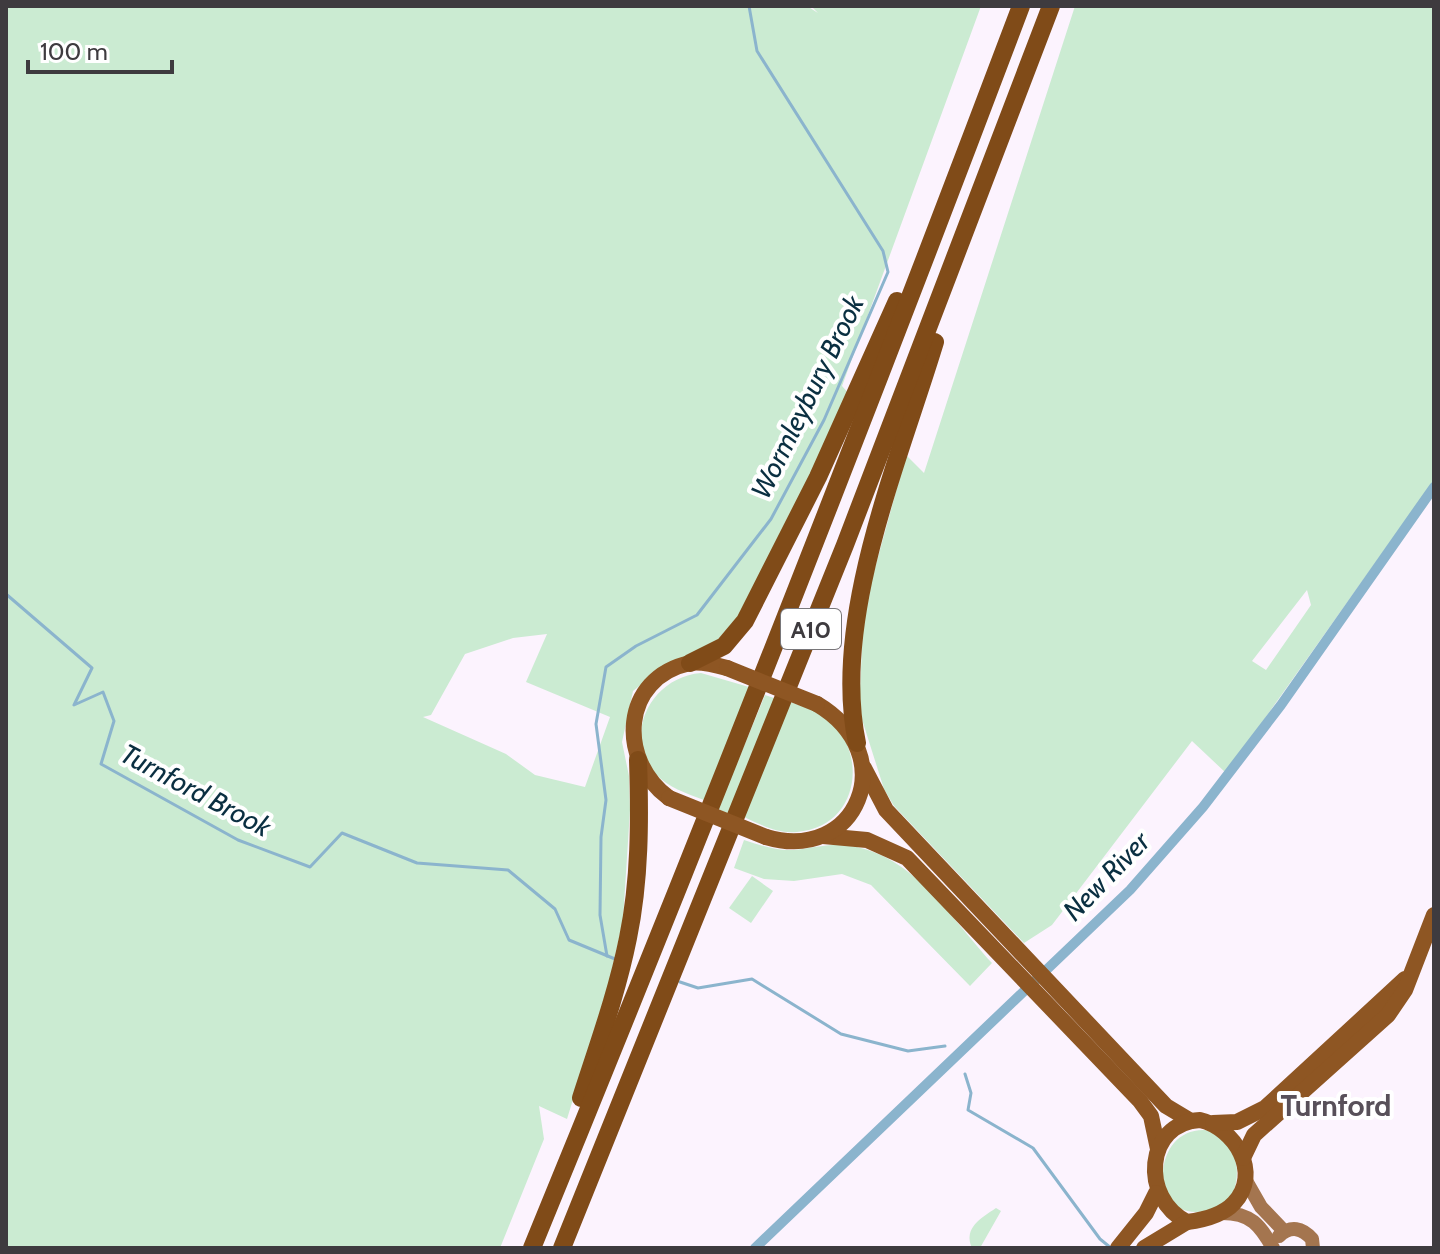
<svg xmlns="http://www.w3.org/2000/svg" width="1440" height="1254" viewBox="0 0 1440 1254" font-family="Cabin,sans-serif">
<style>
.green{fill:#cbebd2;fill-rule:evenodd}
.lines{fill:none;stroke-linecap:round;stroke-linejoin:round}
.stream{stroke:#8bb4cd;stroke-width:3}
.canal{stroke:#8bb4cd;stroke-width:10}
.secondary{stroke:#a4754f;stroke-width:14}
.primary{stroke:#8e5623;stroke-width:16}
.trunk{stroke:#804b18;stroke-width:18}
.primary-bridge{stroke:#8e5623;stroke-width:16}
.labels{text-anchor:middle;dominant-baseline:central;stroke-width:8;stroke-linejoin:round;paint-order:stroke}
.shield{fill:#fff;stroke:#787679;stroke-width:2}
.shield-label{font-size:24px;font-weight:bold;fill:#3e3b3f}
.water-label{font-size:28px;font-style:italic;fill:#0a2f41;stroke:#fff}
.quarter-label{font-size:30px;font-weight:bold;fill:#585059;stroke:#fff}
</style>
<rect width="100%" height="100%" fill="#fcf3fe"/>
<g class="green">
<path d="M6,6h801l11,7 -7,-7h170l-139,380 9,10 -108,215 -30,34 -51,23 -29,23 -11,51 7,34 1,34 -7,110 -13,59 -43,140 -28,-13 5,33 -44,109h-494zM547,634l-21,48 84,35 -25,70 -50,-12 -29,-21 -83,-37 8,-2 34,-61 48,-16z"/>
<path d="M1075,6h359v474l-208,293 -34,-32 -140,184 -28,18 -130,-137 -10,-17 -25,-79 4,-83 9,-48 34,-124 18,18zM1307,590l4,15 -45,65 -14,-9z"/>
<path d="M701,673l48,14 -45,113c-18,-7 -36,-12 -49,-27 -33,-40 -3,-96 46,-100z"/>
<polygon points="765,695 777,699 731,815 718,809"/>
<path d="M790,702c11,4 26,7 35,14 45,35 35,111 -28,116 -19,2 -36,-7 -53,-15z"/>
<path d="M744,840c16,5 32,11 49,10 16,-1 32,-6 49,-5 69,5 106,70 150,118l-22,23 -99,-101 -29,-11 -48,7 -30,-2 -30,-11z"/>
<polygon points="752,876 773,891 751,923 729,908"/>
<path d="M1205,1130c26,6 37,33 30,57 -3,13 -14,20 -26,23 -60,17 -61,-82 -4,-80z"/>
<path d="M996,1208l5,3 -21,37h-8c-9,-20 9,-30 24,-40z"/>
</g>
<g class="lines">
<g class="stream">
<polyline points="6,594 92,668 74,705 103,692 114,721 101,764 238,840 310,867 342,833 417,863 508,870 555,909 569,940 615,959"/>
<polyline points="607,956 600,915 601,837 606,800 596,724 606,667 636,646 697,615 771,519 824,420 888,272 883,251 757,51 749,6"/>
<polyline points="680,982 698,988 752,979 841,1034 908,1051 945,1046"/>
<polyline points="965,1074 971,1093 968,1110 1033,1148 1100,1239 1111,1248"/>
</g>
<polyline class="canal" points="755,1248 1130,890 1203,807 1281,705 1434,487"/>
<g class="secondary">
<polyline points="1245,1179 1261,1207 1284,1231"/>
<path d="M1222,1213c29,0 38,12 51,35"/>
<path d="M1279,1236c12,-11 23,-8 33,3l1,9"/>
</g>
<g class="primary">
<polyline points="864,768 886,810 1166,1106 1191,1121"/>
<path d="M669,798c-52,-38 -48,-120 21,-135 11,-2 26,2 37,5"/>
<polyline points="823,836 867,840 907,858 1140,1101 1151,1116 1158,1149"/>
<path d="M766,837c91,27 137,-82 51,-133"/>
<path d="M1200,1120c35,8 62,53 34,83 -12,13 -31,17 -47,19 -47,-24 -42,-99 13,-102z"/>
<polyline points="1213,1123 1237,1122 1265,1108 1405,979"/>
<polyline points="1243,1158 1254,1135 1388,1015 1405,990 1434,915"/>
<polyline points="1118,1248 1146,1213 1156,1193"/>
<polyline points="1144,1248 1187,1222"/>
</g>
<g class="trunk">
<polyline points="690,663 724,646 745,621 818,477 897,301"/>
<path d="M857,743c-26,-124 42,-282 78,-401"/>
<path d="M581,1098c17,-53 36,-105 47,-160 12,-58 12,-119 10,-178"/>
<path d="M532,1248c169,-412 332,-826 489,-1242"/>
<polyline points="562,1248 845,545 1051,6"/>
</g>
<g class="primary-bridge">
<polyline points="727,668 817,704"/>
<polyline points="669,798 766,837"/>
</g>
</g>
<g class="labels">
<rect class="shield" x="781" y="609" width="60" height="40" rx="6"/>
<g class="shield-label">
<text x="811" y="629">A10</text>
</g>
<g class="water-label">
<text transform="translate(807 397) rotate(-64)">Wormleybury Brook</text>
<text transform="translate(196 790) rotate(28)">Turnford Brook</text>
<text transform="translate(1106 876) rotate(-46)">New River</text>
</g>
<g class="quarter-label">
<text x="1336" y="1105">Turnford</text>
</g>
</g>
<rect width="1440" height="1254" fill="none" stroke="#3e3b3f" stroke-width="16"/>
<path d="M28 60v12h144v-12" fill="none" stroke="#3e3b3f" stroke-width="4"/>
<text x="40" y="60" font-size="24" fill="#3e3b3f" stroke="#ffffff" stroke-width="6" paint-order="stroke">100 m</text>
</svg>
